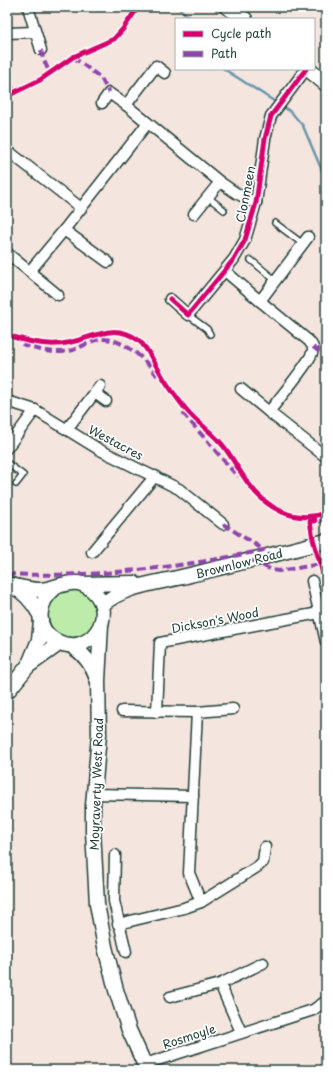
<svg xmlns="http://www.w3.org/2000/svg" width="333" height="1077" viewBox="0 0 333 1077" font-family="'Playpen Sans',sans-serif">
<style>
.green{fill:#bdeba9;stroke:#6e946e}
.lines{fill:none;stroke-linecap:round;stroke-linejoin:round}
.stream{stroke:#6b97ac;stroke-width:2.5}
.lane-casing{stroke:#1f3d34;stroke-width:8}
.street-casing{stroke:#1f3d34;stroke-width:13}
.secondary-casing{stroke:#1f3d34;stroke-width:17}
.lane{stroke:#fff;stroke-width:5}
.street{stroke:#fff;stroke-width:10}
.secondary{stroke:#fff;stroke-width:14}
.quiet{stroke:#8e44ad;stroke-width:4;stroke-dasharray:8 4;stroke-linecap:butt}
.cycleway-casing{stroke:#fff;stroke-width:8}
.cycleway{stroke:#d6006c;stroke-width:5}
.labels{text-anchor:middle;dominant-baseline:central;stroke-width:3.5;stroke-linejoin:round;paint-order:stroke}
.street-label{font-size:12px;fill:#1f3d34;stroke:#fff}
</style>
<rect width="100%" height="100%" fill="#f5e5df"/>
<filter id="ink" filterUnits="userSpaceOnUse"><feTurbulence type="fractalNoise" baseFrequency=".025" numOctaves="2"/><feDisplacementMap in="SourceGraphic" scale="8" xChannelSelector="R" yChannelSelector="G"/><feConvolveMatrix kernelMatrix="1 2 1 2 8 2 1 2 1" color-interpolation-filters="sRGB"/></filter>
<g filter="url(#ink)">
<circle class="green" cx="72" cy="614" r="24"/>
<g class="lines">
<g class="stream">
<polyline points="177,7 188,16 190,19"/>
<polyline points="224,69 277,103"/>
<polyline points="281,105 292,113 303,126 326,180"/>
</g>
<g class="lane-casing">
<g id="lane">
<polyline points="208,197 224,210"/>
<polyline points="275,223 303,244"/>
<polyline points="251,260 275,280"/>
<polyline points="188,315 207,329 210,334"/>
<polyline points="7,463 23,475 16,484"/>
</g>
</g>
<g class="street-casing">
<g id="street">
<polyline points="28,7 41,50"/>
<polyline points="7,33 35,32"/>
<polyline points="102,103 109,93 126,105 220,182"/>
<polyline points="126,105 156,66 165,73"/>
<polyline points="12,154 81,208"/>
<polyline points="194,214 220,182 236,193 256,203"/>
<polyline points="64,230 108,262"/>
<polyline points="7,253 58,295"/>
<polyline points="30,271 64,230 147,124"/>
<polyline points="225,271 260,301 308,237"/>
<polyline points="170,299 188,315 234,259 245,240 256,203 265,139 271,116 306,69"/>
<path d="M241,389l28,23c8,-11 43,-52 44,-62 1,-4 -2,-6 -4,-9l-49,-40"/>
<polyline points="95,393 106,401"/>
<polyline points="7,401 35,410 100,450 179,489 223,524"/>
<polyline points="269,412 326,457"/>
<polyline points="67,429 100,386"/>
<polyline points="7,448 35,410"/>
<polyline points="92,552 155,476"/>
<polyline points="312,581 326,642"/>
<polyline points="122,711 197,712 233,709"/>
<polyline points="157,712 160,643 319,613"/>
<polyline points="197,712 189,873 201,902"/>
<polyline points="94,794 193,796"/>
<polyline points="115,855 114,901 126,952"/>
<polyline points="118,924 184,908 201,902 257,867 263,862 265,847"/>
<polyline points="220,984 241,1032"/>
<polyline points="170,997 220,984 263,963"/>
<polyline points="145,1064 313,1010 326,1001"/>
</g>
</g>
<g class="secondary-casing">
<g id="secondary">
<polyline points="227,7 245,19"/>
<polyline points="308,69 326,84"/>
<path d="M7,584c11,3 22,6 33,6 19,-1 34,-16 52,0 28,25 -3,69 -36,51 -22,-12 -19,-39 -1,-53"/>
<polyline points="83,584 134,583"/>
<path d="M13,587c12,5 21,17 27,28"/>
<path d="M102,605c24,-21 58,-22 88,-30 45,-11 91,-22 136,-34"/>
<polyline points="101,624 98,681 99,735 93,806 93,831 97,904 105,947 116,990 129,1030 147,1070"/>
<path d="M70,645c14,8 22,19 27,34"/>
<polyline points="29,664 39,640 41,621"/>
<polyline points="7,692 28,666 60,643"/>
</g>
</g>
<use href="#lane" class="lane"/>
<use href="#street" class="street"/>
<use href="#secondary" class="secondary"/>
<g class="quiet">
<polyline points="41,50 43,58 50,74"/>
<polyline points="73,57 101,78 109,93"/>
<polyline points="7,84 16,91"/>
<path d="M22,344c15,6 34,11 51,6 9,-3 18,-10 28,-11 23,-1 45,21 57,38"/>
<polyline points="313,347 326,357"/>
<polyline points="183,413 238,477"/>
<polyline points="315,521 326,521"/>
<polyline points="223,524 264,550"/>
<polyline points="252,560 272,570 279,571 321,564"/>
<path d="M7,574c86,4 172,-6 257,-24l8,6"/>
</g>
<g class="cycleway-casing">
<g id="cycleway">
<polyline points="7,96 40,80 73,57 114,39 123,29 138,7"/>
<polyline points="170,299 188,315 234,259 245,240 256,203 265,139 271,116 306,69"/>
<path d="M7,335c16,5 33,10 50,9 29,0 53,-25 81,-4 9,6 16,23 22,32 4,8 10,16 15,23 5,7 11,15 17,21 11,11 23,19 33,32 8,11 15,24 23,35 19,26 46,41 78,30"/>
<polyline points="314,517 315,521 310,521 313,539 326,584"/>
</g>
</g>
<use href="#cycleway" class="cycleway"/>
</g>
</g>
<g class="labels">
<g class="street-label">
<text transform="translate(245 194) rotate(-79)">Clonmeen</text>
<text transform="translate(116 442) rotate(28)">Westacres</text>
<text transform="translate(239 563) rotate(-14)">Brownlow Road</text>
<text transform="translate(215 620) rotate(-11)">Dickson's Wood</text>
<text transform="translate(96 784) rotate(-88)">Moyraverty West Road</text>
<text transform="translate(189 1036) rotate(-18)">Rosmoyle</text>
</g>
</g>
<rect width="333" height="1077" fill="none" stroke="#fff" stroke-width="24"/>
<rect x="12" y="12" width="309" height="1053" fill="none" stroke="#1f3d34" stroke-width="1.5" filter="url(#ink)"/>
<rect x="175" y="18" width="140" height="52" fill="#ffffff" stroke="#a5b1ae"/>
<rect x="183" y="31" width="20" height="6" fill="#d6006c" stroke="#a5b1ae"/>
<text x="211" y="38" font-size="12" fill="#1f3d34">Cycle path</text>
<rect x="183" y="51" width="20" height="6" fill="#8e44ad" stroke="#a5b1ae"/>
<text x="211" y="58" font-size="12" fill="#1f3d34">Path</text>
</svg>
